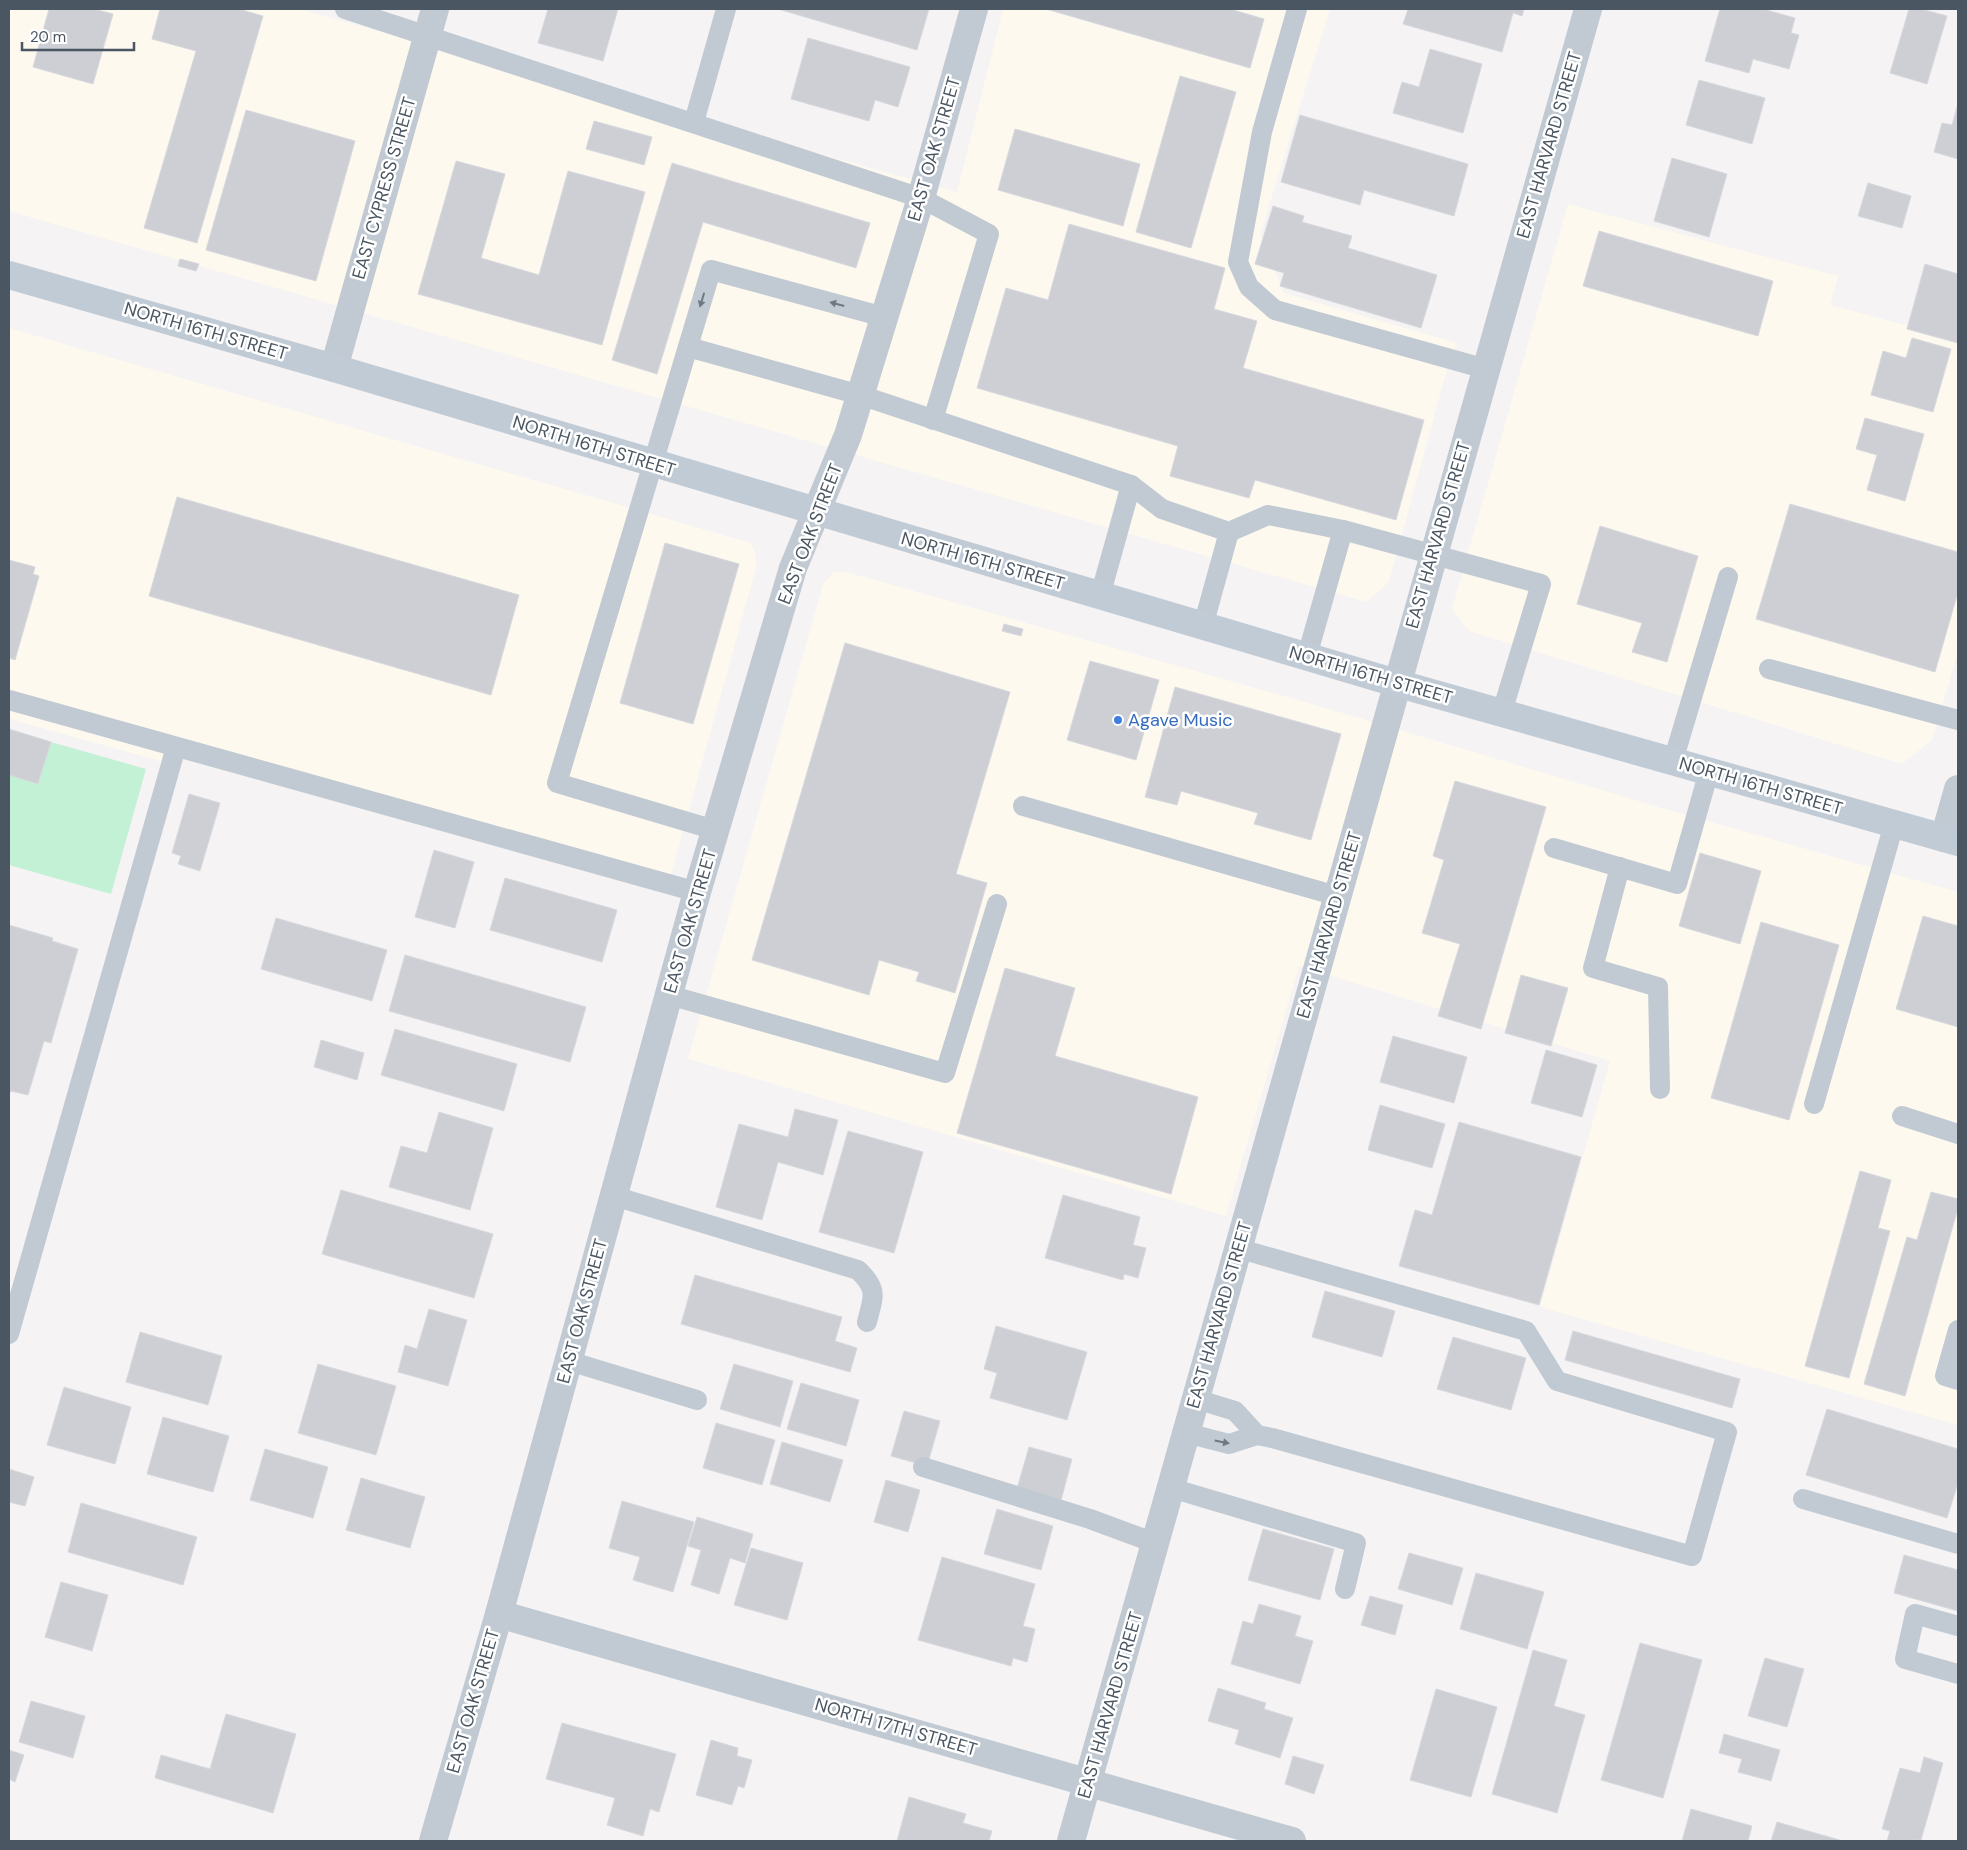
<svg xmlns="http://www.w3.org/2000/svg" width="1967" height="1850" viewBox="0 0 1967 1850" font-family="'DM Sans',sans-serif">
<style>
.commercial{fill:#fdf9ef}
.green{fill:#c3f1d5}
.building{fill:#cdcfd5;stroke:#d7d9de}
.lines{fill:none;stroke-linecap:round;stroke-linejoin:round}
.lane{stroke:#c1cad2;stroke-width:20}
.street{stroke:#c1cad2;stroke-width:28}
.secondary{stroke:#c1cbd6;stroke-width:28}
.oneway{fill:#6e7983}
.shop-dot{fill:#3f7fe0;stroke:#fff;stroke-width:2}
.labels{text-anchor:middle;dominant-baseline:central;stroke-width:5;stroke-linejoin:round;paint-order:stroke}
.street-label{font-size:18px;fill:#4a5661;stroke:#fff}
.shop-label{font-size:18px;fill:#366cbe;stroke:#fff;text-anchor:start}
</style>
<rect width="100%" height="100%" fill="#f5f3f3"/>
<g class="commercial">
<polygon points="9,9 299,9 957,192 1003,9 1330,9 1260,235 1284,293 1457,343 1445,377 1389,582 1366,602 9,211"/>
<polygon points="1568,204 1838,276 1830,305 1958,339 1958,652 1932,740 1902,764 1469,631 1452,609"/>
<polygon points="9,328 751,543 756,556 756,568 669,882 166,736 164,762 9,719"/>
<polygon points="834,572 847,572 1319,706 1662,808 1958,892 1958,1425 1540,1307 1610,1061 1299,966 1226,1216 688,1059 823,584"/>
</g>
<polygon class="green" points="51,742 146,769 111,894 9,865 9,775 38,784"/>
<g class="building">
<polygon points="49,9 94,9 113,14 93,84 33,67"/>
<polygon points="160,9 239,9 263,16 197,243 144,228 196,51 152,39"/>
<polygon points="548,9 618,9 603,61 538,43"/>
<polygon points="778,9 929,9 917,50"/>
<polygon points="1046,9 1230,9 1264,19 1250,68"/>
<polygon points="1408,9 1524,9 1522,16 1513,13 1502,52 1403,24"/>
<polygon points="1720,9 1763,9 1795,18 1791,33 1799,35 1789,69 1753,59 1749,73 1705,61"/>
<polygon points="1909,9 1921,9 1947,16 1927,84 1890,73"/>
<polygon points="808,38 910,67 898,107 875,100 869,121 791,99"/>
<polygon points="1430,49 1482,64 1463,133 1393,113 1402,82 1419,87"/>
<polygon points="1180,76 1236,92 1191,248 1136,232"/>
<polygon points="1699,80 1765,98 1752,144 1686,125"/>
<polygon points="1958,103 1958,159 1934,152 1942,123 1952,125"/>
<polygon points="246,110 355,141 316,281 206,250"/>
<polygon points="1300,115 1468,164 1454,216 1364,190 1360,205 1281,182"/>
<polygon points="594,121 652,137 644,165 586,149"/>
<polygon points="1015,129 1140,164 1123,226 998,190"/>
<polygon points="1672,158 1727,174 1709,237 1654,221"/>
<polygon points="456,161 505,174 481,258 539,275 568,171 645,192 602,345 418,294"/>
<polygon points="672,163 870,223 856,268 703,222 657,374 612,360"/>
<polygon points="1868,183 1911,196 1902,228 1858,216"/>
<polygon points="1273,206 1304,216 1302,222 1352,236 1348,248 1437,275 1421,328 1280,286 1284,273 1255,264"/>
<polygon points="1069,224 1225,268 1214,309 1257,321 1243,368 1424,420 1396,520 1255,480 1249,498 1170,476 1178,446 977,388 1006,288 1048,300"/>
<polygon points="1599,231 1773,281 1758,336 1583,286"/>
<polygon points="180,259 199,264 196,271 178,266"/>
<polygon points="1925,264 1958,274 1958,343 1907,329"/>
<polygon points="1912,338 1951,349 1933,412 1871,395 1883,351 1906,358"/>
<polygon points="1865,418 1924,434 1905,501 1867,490 1877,455 1856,449"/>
<polygon points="177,497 519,595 491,695 149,596"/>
<polygon points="1790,504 1958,552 1958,592 1935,672 1756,619"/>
<polygon points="1600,526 1698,556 1667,662 1632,652 1642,623 1577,604"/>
<polygon points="665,543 739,564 693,724 620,703"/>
<polygon points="9,560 35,567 33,574 39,576 15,660 9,658"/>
<polygon points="1004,624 1023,629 1021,636 1002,631"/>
<polygon points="845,643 1010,692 956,874 987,883 955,993 916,981 919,972 879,960 869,995 752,960"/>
<polygon points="1090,661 1159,680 1136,760 1067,740"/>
<polygon points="1175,687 1341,734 1311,840 1254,824 1258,813 1181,791 1177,805 1145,797"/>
<polygon points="9,729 51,742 38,784 9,775"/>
<polygon points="1455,781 1546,807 1481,1029 1438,1016 1460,944 1422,933 1444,860 1433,856"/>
<polygon points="189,794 220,803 200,871 178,864 181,856 172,853"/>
<polygon points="434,850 474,862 455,928 415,917"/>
<polygon points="1700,853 1761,871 1740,944 1679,926"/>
<polygon points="505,878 617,910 602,962 490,930"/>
<polygon points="1923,916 1958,926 1958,1027 1896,1009"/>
<polygon points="276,918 387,950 372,1001 261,969"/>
<polygon points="1761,922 1839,945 1789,1120 1711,1098"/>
<polygon points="9,925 53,938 52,941 78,949 51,1043 44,1041 28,1095 11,1091 9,1094"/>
<polygon points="405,955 586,1007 570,1062 389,1011"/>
<polygon points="1005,968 1075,988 1055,1056 1198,1097 1171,1194 957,1133"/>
<polygon points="1521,975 1568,988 1551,1046 1505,1033"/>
<polygon points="395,1029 517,1064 504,1111 381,1075"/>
<polygon points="1393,1036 1467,1057 1454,1103 1380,1082"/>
<polygon points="321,1040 364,1053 357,1080 314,1067"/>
<polygon points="1546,1050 1597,1065 1582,1117 1531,1103"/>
<polygon points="1380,1105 1445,1124 1432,1168 1368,1150"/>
<polygon points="795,1109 838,1120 823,1175 778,1162 762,1220 716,1207 739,1124 788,1137"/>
<polygon points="439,1112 493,1128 470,1210 389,1187 401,1146 427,1153"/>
<polygon points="1459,1122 1581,1157 1539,1305 1399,1266 1415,1210 1432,1215"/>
<polygon points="848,1131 923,1152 894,1253 819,1232"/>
<polygon points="1860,1171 1891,1180 1878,1228 1890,1231 1849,1378 1805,1366"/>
<polygon points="341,1190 493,1234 474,1298 322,1254"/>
<polygon points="1931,1192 1958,1199 1958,1208 1905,1396 1864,1384 1907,1237 1917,1240"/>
<polygon points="1063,1195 1140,1217 1133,1245 1146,1248 1138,1278 1124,1274 1123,1280 1045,1258"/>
<polygon points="695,1275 842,1317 835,1341 857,1348 850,1372 681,1324"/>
<polygon points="1325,1291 1395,1311 1382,1357 1312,1337"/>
<polygon points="429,1309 467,1320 448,1386 398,1372 405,1345 417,1349"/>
<polygon points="996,1326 1087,1352 1067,1420 990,1398 997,1373 984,1369"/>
<polygon points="1573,1331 1740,1379 1732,1408 1565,1360"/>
<polygon points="140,1332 222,1356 208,1405 126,1382"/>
<polygon points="1453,1337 1526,1358 1511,1410 1437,1389"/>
<polygon points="318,1364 396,1386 376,1455 298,1433"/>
<polygon points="734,1364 793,1381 780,1427 720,1409"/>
<polygon points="801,1383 859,1400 846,1446 787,1429"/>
<polygon points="64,1387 131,1407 115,1464 47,1445"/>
<polygon points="1827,1409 1958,1449 1958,1483 1947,1518 1806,1475"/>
<polygon points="904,1411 940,1421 927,1466 891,1456"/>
<polygon points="163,1417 229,1436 213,1492 147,1474"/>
<polygon points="716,1423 775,1440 762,1485 703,1468"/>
<polygon points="782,1442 843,1460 830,1502 770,1484"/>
<polygon points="1029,1447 1072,1459 1060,1504 1016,1492"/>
<polygon points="265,1449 328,1467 313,1518 250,1500"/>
<polygon points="9,1469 34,1477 25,1506 9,1502"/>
<polygon points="361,1478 425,1497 410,1548 346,1530"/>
<polygon points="886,1480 920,1490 908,1532 874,1522"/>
<polygon points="622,1501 694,1522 673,1592 633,1580 640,1557 609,1548"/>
<polygon points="81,1503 197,1537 183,1585 68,1552"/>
<polygon points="997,1509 1053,1526 1041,1570 984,1554"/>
<polygon points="697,1517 753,1534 745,1563 730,1558 719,1594 691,1585 701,1550 688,1546"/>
<polygon points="1263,1529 1334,1549 1320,1600 1248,1580"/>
<polygon points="751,1548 803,1563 787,1620 734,1605"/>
<polygon points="1409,1553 1463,1568 1452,1605 1398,1589"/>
<polygon points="1904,1555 1958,1570 1958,1611 1894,1593"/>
<polygon points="942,1557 1035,1584 1023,1626 1035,1629 1027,1662 1013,1658 1011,1666 918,1640"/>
<polygon points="1476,1573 1544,1592 1527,1649 1460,1629"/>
<polygon points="61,1582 108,1595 92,1651 45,1637"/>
<polygon points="1370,1596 1403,1605 1395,1635 1361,1625"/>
<polygon points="1259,1604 1301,1616 1295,1636 1313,1641 1300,1684 1231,1664 1243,1621 1253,1624"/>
<polygon points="1640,1643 1702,1660 1663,1798 1601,1780"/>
<polygon points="1533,1650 1567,1660 1554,1706 1585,1715 1557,1813 1492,1794"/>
<polygon points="1765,1658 1804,1669 1787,1727 1748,1716"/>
<polygon points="1218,1688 1266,1703 1264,1709 1293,1718 1280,1758 1235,1744 1239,1730 1208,1721"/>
<polygon points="1436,1689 1497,1707 1471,1797 1410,1780"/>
<polygon points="31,1701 85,1716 73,1758 19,1742"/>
<polygon points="226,1714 296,1734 273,1813 155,1778 161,1755 210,1769"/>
<polygon points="562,1723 676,1754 659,1812 650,1809 643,1836 607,1825 615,1798 546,1779"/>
<polygon points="1724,1734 1780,1750 1771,1781 1738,1772 1742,1759 1719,1753"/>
<polygon points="711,1740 738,1748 737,1756 752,1760 744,1788 738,1786 732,1805 696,1795"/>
<polygon points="9,1750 24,1755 15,1782 9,1779"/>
<polygon points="1293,1756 1324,1765 1314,1794 1285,1784"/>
<polygon points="1924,1757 1943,1763 1921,1840 1887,1841 1890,1831 1882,1829 1900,1768 1920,1773"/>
<polygon points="909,1797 966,1814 963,1823 992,1831 989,1841 897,1841"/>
<polygon points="1691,1809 1752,1826 1748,1841 1682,1841"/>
<polygon points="1777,1822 1843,1841 1771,1841"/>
</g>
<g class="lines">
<g class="lane">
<polyline points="345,9 921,198 989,234 933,420"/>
<polyline points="1297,9 1262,132 1238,262 1249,287 1275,310 1486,369"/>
<polyline points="694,122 726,9"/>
<polyline points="688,347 860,395 1131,485 1162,509 1229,532 1268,515 1343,530 1541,584 1502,712"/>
<polyline points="1100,596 1131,485"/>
<polyline points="1203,626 1229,532"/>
<polyline points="1307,656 1343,530"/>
<polyline points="1769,669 1958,720"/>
<polyline points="9,700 697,892"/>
<polyline points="1673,761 1728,577"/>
<polyline points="1023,806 1337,896"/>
<polyline points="715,830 557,783 711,270 884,317"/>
<polyline points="1554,848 1677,884 1709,771"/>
<polyline points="1620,867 1593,968 1658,987 1660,1089"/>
<polyline points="669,995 945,1073 997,904"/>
<polyline points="1814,1104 1894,824"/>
<polyline points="1902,1116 1958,1134"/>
<path d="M614,1196l244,74c21,20 15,27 9,52"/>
<polyline points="1958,1330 1945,1376 1958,1380"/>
<polyline points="9,1334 176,747"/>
<polyline points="569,1361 697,1400"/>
<polyline points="1196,1399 1235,1411 1257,1435"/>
<polyline points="1186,1433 1229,1444 1257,1435 1272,1438 1692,1556 1727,1432 1557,1381 1526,1331 1237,1248"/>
<polyline points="923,1467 1090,1519 1155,1543"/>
<polyline points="1171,1488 1356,1543 1345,1589"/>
<polyline points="1803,1499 1958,1544"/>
<polyline points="1958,1626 1915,1614 1905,1659 1958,1674"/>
</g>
<g class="street">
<polyline points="334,368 435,9"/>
<polyline points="1944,838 1958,789"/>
<polyline points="499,1614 1292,1841"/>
<polyline points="433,1841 499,1614 697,892 793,568 848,435 921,198 974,9"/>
<polyline points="1071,1841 1588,9"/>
</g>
<polyline class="secondary" points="9,275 334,368 1396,683 1958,842"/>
</g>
<defs><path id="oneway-solid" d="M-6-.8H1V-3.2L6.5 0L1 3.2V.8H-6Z" transform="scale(1.25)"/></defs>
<g class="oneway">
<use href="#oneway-solid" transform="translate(702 300) rotate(107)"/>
<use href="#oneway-solid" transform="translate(837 304) rotate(-165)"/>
<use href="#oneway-solid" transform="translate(1222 1442) rotate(11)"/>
</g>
<circle class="shop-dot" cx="1118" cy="720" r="5"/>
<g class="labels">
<g class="street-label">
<text transform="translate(1549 145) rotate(-74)">EAST HARVARD STREET</text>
<text transform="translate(934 149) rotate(-74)">EAST OAK STREET</text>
<text transform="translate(384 188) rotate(-74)">EAST CYPRESS STREET</text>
<text transform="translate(206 331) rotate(16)">NORTH 16TH STREET</text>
<text transform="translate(594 446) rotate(17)">NORTH 16TH STREET</text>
<text transform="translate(810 534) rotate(-69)">EAST OAK STREET</text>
<text transform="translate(1438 535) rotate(-74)">EAST HARVARD STREET</text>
<text transform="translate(983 561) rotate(16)">NORTH 16TH STREET</text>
<text transform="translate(1371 675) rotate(16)">NORTH 16TH STREET</text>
<text transform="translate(1761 786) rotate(16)">NORTH 16TH STREET</text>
<text transform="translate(690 921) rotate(-74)">EAST OAK STREET</text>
<text transform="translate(1329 925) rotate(-74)">EAST HARVARD STREET</text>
<text transform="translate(582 1311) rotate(-75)">EAST OAK STREET</text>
<text transform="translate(1219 1315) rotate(-74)">EAST HARVARD STREET</text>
<text transform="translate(473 1701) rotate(-74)">EAST OAK STREET</text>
<text transform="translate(1110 1705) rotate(-74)">EAST HARVARD STREET</text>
<text transform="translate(896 1727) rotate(16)">NORTH 17TH STREET</text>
</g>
<g class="shop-label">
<text x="1128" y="720">Agave Music</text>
</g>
</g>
<rect width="1967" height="1850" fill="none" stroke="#4a5661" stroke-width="20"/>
<path d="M22 42v8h112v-8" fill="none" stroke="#4a5661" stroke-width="2.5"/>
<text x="30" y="42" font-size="15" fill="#4a5661" stroke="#ffffff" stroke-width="4" paint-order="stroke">20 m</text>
</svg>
